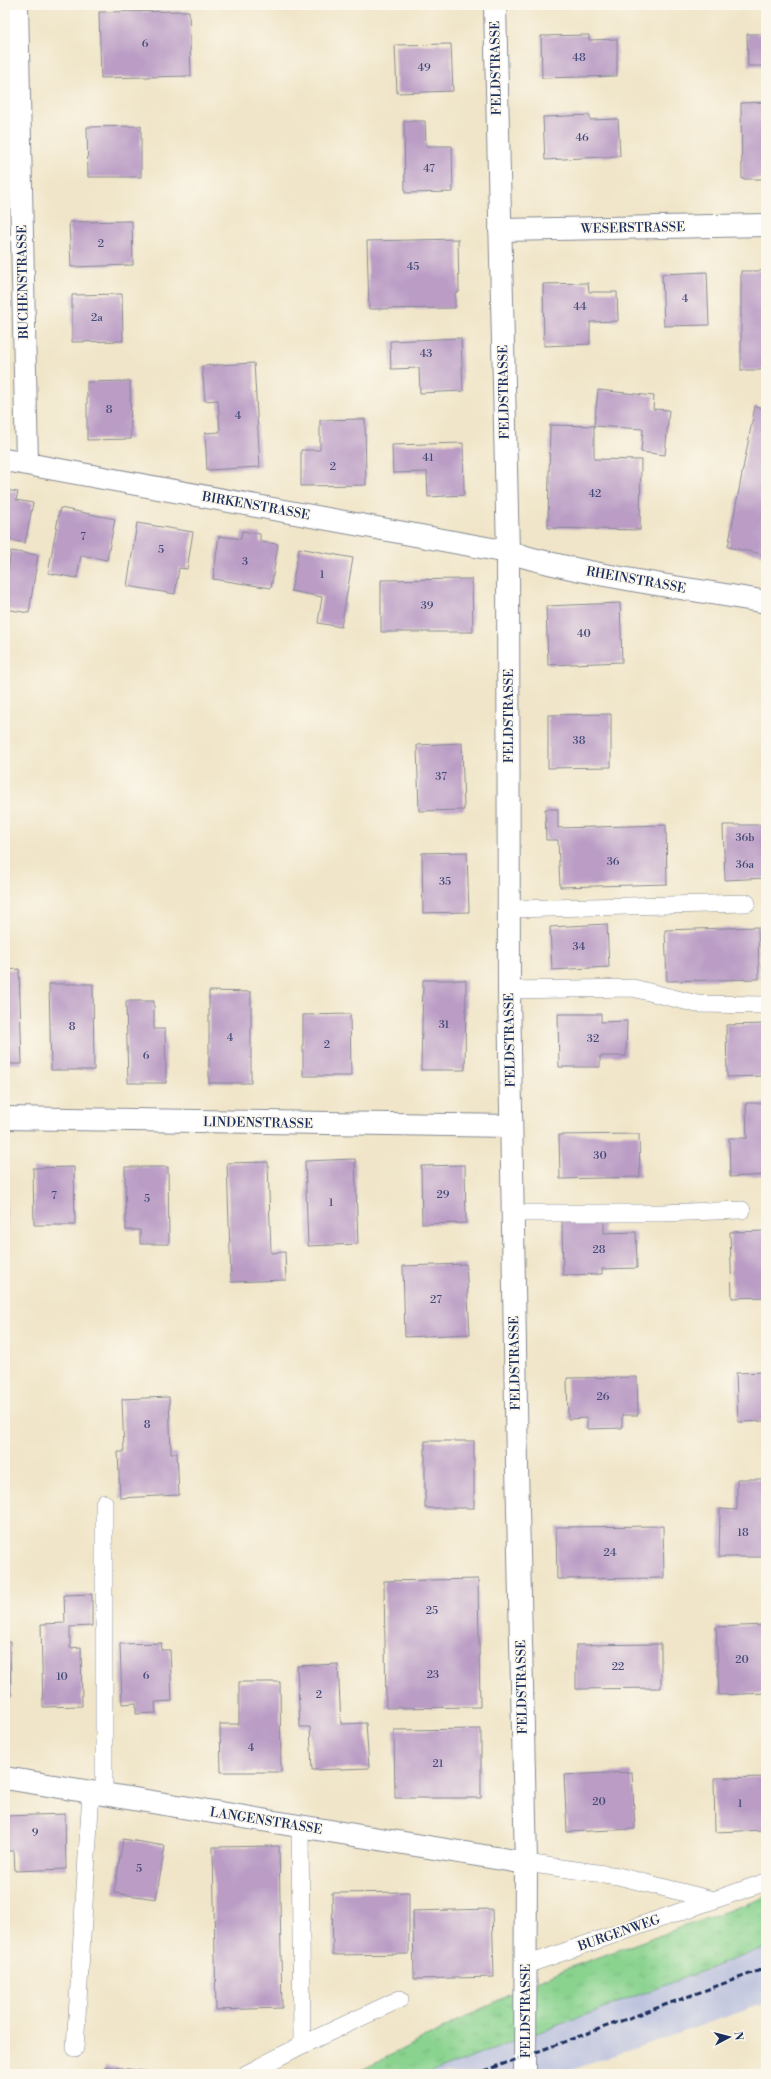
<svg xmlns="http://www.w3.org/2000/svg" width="771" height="2079" viewBox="0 0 771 2079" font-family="'Libre Bodoni',serif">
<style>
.railway{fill:#bdc3de}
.grass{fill:url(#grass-tufts);stroke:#528176}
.building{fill:#ba9cc5}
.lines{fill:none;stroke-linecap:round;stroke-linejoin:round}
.lane-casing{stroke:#868a93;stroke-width:18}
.street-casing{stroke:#868a93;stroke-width:24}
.lane{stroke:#fff;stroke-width:17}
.street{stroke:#fff;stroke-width:22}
.rail{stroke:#1b2f5e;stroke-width:3;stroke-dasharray:6 3;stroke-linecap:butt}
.labels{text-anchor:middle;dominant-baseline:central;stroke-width:3.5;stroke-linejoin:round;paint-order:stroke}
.number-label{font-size:11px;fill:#434a78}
.street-label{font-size:13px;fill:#1b2f5e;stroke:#fbf7ec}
</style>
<defs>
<pattern id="grass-tufts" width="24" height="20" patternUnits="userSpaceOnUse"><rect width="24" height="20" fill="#8ad38f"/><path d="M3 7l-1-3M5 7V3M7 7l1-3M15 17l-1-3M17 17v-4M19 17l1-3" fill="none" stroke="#76b57e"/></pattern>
</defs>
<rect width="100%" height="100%" fill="#fbf7ec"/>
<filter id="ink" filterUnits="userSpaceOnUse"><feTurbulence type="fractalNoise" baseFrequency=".025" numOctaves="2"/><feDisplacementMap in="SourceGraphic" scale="8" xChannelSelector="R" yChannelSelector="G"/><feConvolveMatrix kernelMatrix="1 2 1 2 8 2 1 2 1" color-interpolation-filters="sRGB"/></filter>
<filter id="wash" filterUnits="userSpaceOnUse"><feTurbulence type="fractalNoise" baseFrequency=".012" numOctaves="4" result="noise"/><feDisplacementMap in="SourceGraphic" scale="16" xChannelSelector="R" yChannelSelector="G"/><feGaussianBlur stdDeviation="0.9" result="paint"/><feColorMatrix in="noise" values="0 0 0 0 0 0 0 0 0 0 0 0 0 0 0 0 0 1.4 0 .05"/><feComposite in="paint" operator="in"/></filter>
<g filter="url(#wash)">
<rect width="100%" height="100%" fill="#f0e5c8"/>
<polygon class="railway" points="766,1947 766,2003 560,2074 428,2074"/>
<polygon class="grass" points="766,1897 766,1947 428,2074 354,2074 534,1982 571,1967"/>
<g id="blocks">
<g class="building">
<polygon points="189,11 191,76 101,78 99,12"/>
<polygon points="747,34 766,34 766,66 748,66"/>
<polygon points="589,35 589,40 617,39 617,76 542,78 541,36"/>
<polygon points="451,44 453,91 397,93 395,45"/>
<polygon points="766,102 766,179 742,179 741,103"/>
<polygon points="590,115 590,120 618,119 620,156 545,160 543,117"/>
<polygon points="404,121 425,121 426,146 452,146 453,192 405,193"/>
<polygon points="141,126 141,177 88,177 87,127"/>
<polygon points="132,221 133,265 71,267 69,222"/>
<polygon points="458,239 459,292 455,293 455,308 369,309 367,241"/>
<rect x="741" y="271" width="25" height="99"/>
<polygon points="707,272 709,325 664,326 662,274"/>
<polygon points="588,283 589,292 617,292 618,321 590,322 590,344 544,346 543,284"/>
<polygon points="122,294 123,341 72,342 72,295"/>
<polygon points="461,338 463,391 420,393 419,368 391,369 390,341"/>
<polygon points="254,363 260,467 207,470 205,433 220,432 218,400 205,401 202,366"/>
<polygon points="130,381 131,439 87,440 87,382"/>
<polygon points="598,390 654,396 653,409 669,410 665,455 641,452 643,429 594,426 594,459 641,460 640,530 548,528 550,425 594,426"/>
<polygon points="755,406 766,409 766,555 728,547"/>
<polygon points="365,419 366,485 301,486 301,450 320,450 320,420"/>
<polygon points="463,443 464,495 428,497 427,472 393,473 392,445"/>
<polygon points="5,490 18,492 16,500 33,503 25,543 5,539"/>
<polygon points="60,508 115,519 107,560 81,555 77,578 48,573"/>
<polygon points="137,523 193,532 187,569 179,568 175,594 127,586"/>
<polygon points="242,531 260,534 260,542 278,544 271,588 213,579 219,536 241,539"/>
<polygon points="299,548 353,558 341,627 318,623 322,597 291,591"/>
<polygon points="11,551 38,555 29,613 5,609 5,589"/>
<polygon points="472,579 473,632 381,632 381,580"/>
<polygon points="620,603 622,662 548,665 546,606"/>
<polygon points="611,714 611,767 548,768 548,715"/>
<polygon points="462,743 464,810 419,811 417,745"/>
<polygon points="545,809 558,809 558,828 666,825 667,884 560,887 558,840 546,840"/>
<polygon points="723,825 766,825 766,878 725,880"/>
<polygon points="467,852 469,912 423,913 422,853"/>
<polygon points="607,924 609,967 552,970 550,927"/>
<polygon points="758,927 759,979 667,981 665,930"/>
<polygon points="19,969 22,1064 5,1064 5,970"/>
<polygon points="423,980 466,980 465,1070 421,1070"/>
<polygon points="49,984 93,984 94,1070 51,1070"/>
<polygon points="209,991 251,992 251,1083 209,1083"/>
<polygon points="126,1001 154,1001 154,1029 165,1029 166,1083 128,1083"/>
<polygon points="350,1014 351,1076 303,1076 303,1015"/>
<polygon points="558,1014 601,1014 601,1022 627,1021 626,1056 600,1056 600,1067 559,1067"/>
<polygon points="766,1024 766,1076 727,1077 726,1025"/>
<polygon points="746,1103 766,1103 766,1175 730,1177 729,1138 747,1138"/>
<polygon points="639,1134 640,1177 560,1179 559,1135"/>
<polygon points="355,1159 358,1244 308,1246 305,1161"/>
<polygon points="268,1162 271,1253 285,1252 286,1280 231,1282 227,1163"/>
<polygon points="465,1165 466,1223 422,1224 421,1166"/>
<polygon points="74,1167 75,1225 34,1225 33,1168"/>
<polygon points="125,1167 168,1167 169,1244 140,1244 140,1230 126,1230"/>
<polygon points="5,1180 6,1180 7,1244 5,1244"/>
<polygon points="604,1219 604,1233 636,1232 637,1268 602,1269 602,1274 563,1275 562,1220"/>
<polygon points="766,1231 766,1297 732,1298 730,1232"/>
<polygon points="466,1264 470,1334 405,1337 403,1266"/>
<polygon points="766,1372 766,1421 738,1422 736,1373"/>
<polygon points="637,1377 638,1415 622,1415 622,1428 587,1429 587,1418 568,1419 567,1378"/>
<polygon points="169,1397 171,1453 177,1453 179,1495 120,1498 118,1452 124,1452 122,1399"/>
<rect x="425" y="1441" width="49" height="67"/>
<polygon points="737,1479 766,1479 766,1557 719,1557 720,1509 737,1510"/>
<polygon points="663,1526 664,1578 557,1579 556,1527"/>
<polygon points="478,1579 480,1707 386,1708 384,1581"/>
<polygon points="92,1594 92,1626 70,1627 70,1648 81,1647 82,1706 43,1707 41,1624 65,1623 64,1595"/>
<polygon points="766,1625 766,1693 719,1695 716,1627"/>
<polygon points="5,1642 10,1642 11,1698 5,1698"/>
<polygon points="162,1643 161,1650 170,1650 172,1701 155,1702 156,1713 136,1714 136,1703 122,1704 120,1644"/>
<polygon points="661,1644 661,1688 576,1689 576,1645"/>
<polygon points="338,1664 341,1724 366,1723 369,1768 312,1770 310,1727 300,1727 297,1666"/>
<polygon points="239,1682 280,1682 281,1772 221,1772 220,1724 239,1724"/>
<polygon points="481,1729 481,1798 395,1798 394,1730"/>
<polygon points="632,1772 635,1829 567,1832 564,1775"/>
<polygon points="766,1777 766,1830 715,1832 714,1778"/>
<polygon points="65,1814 66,1869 15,1871 14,1851 5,1851 5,1816"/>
<polygon points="123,1839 165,1846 156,1899 114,1893"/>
<polygon points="279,1846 282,2008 216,2010 213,1847"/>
<polygon points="409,1892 409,1954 333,1955 332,1893"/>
<polygon points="492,1909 494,1977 414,1979 413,1911"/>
<polygon points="105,2066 160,2073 160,2074 104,2074"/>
</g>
</g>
</g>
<g filter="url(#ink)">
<use href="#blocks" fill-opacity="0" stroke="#868a93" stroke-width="1"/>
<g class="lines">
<g class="lane-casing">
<g id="lane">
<polyline points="510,909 747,903"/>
<polyline points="509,990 633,988 697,1004 766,1005"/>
<polyline points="512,1213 661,1213 742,1210"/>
<polyline points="104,1795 104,1503"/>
<polyline points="300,1827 302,2045 400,1999"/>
<polyline points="526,1863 618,1876 713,1900"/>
<polyline points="526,1965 766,1882"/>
<polyline points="75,2048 91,1792"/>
<polyline points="246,2074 302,2045"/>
</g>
</g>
<g class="street-casing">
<g id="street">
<polyline points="17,5 27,463"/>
<polyline points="495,5 508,552 509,990 517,1465 526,1863 525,2074"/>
<polyline points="500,230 766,225"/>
<path d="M5,460l503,92c84,25 172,35 258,50"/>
<polyline points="5,1118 511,1126"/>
<polyline points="5,1778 526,1863"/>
</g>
</g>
<use href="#lane" class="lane"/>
<use href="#street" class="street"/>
<polyline class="rail" points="476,2074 766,1968"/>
</g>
</g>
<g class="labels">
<g class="number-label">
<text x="145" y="44">6</text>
<text x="579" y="58">48</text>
<text x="424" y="68">49</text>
<text x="582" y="138">46</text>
<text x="429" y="169">47</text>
<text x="101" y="244">2</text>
<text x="413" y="267">45</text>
<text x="685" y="299">4</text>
<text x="580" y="307">44</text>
<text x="97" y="318">2a</text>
<text x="426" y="354">43</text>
<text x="109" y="410">8</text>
<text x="238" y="416">4</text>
<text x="428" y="458">41</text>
<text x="333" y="467">2</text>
<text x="595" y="494">42</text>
<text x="83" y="537">7</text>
<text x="161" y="550">5</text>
<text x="245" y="562">3</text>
<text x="322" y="575">1</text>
<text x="427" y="606">39</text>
<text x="584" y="634">40</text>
<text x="579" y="741">38</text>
<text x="441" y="777">37</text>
<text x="745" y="838">36b</text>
<text x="613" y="862">36</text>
<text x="745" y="865">36a</text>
<text x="445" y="882">35</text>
<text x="579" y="947">34</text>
<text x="444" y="1025">31</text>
<text x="72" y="1027">8</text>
<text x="230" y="1038">4</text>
<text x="593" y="1039">32</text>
<text x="327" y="1045">2</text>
<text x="146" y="1056">6</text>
<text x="600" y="1156">30</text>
<text x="443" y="1195">29</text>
<text x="54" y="1196">7</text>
<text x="147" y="1199">5</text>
<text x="331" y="1203">1</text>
<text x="599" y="1250">28</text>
<text x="436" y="1300">27</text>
<text x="603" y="1397">26</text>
<text x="147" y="1425">8</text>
<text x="743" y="1533">18</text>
<text x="610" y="1553">24</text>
<text x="432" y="1611">25</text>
<text x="742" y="1660">20</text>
<text x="618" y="1667">22</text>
<text x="433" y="1675">23</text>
<text x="146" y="1676">6</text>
<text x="62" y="1677">10</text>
<text x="319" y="1695">2</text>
<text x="251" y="1748">4</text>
<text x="438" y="1764">21</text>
<text x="599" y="1802">20</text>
<text x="740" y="1804">1</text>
<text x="35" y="1833">9</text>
<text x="139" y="1869">5</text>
</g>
<g class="street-label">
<text transform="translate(496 68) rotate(-91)">FELDSTRASSE</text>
<text transform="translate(633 228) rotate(-1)">WESERSTRASSE</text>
<text transform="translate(23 282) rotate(-91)">BUCHENSTRASSE</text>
<text transform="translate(504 392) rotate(-91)">FELDSTRASSE</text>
<text transform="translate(256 506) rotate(10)">BIRKENSTRASSE</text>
<text transform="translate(636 580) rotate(10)">RHEINSTRASSE</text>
<text transform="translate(509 716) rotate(-90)">FELDSTRASSE</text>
<text transform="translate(510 1040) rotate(-91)">FELDSTRASSE</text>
<text transform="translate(258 1123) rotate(1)">LINDENSTRASSE</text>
<text transform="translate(515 1363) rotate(-91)">FELDSTRASSE</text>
<text transform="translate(522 1687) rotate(-91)">FELDSTRASSE</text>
<text transform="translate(266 1821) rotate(9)">LANGENSTRASSE</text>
<text transform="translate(619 1933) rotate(-19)">BURGENWEG</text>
<text transform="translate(526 2011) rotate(-90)">FELDSTRASSE</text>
</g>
</g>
<rect width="771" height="2079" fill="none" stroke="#fbf7ec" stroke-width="20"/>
<g transform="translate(729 2037) rotate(83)" stroke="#fbf7ec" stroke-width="3" paint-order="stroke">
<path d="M0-3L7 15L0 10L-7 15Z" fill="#1b2f5e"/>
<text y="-6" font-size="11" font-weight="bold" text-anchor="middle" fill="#1b2f5e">N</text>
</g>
</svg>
